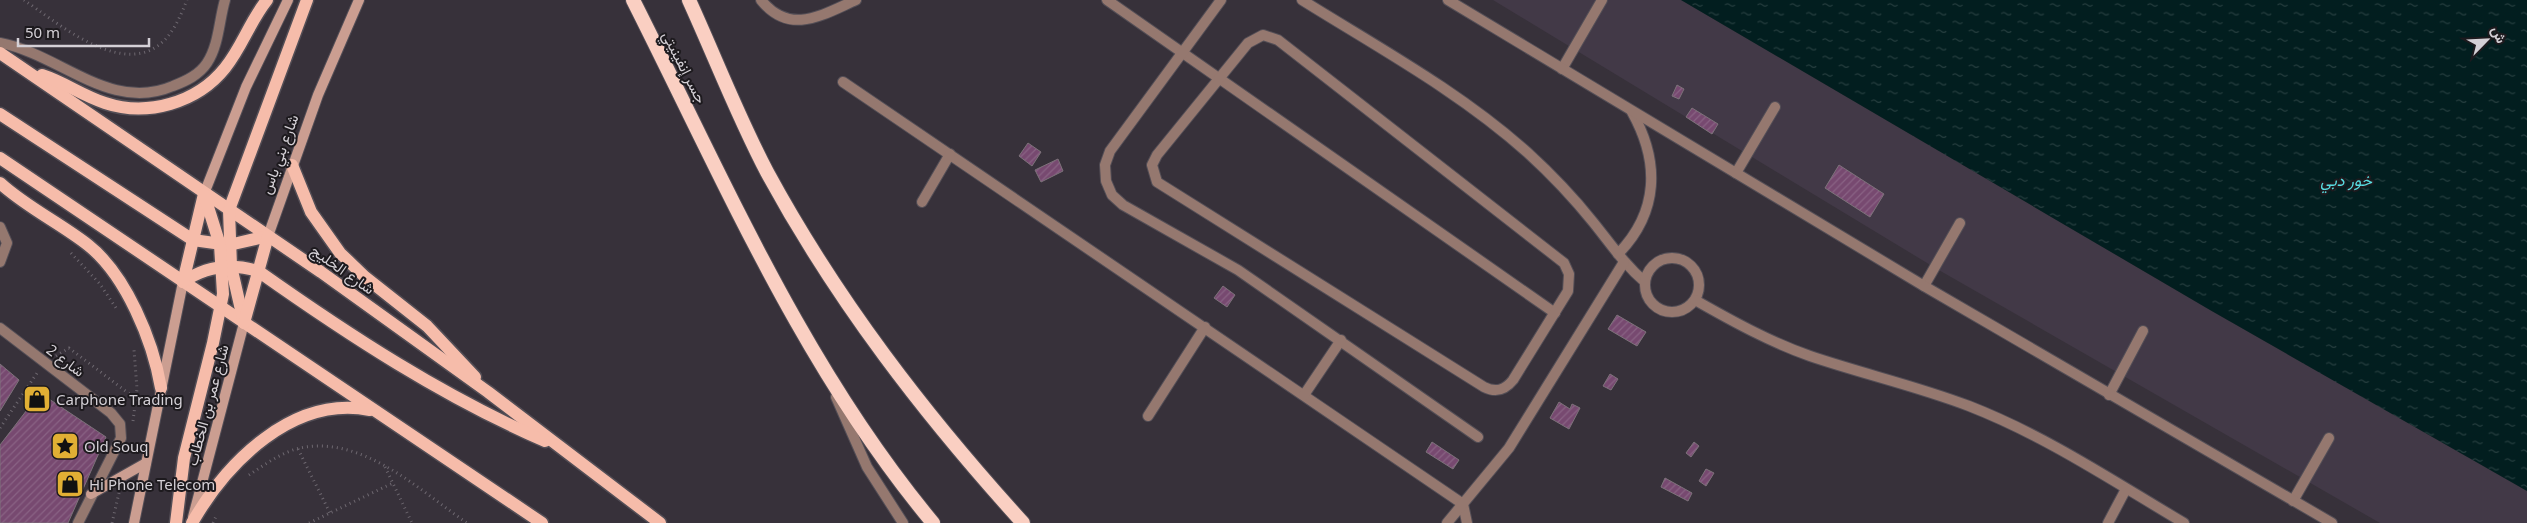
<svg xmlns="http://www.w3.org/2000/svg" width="2527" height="523" viewBox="0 0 2527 523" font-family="'Noto Sans',Vazirmatn,sans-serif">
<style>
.built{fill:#423947}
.water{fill:url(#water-ripples)}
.building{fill:url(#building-hatch);stroke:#7d727a}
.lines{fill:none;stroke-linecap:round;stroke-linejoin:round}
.service-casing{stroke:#534e56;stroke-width:12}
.minor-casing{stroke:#534e56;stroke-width:12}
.secondary-casing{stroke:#534e56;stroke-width:12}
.primary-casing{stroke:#534e56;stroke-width:15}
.trunk-casing{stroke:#534e56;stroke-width:16}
.path{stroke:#6e6870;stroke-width:3;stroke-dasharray:1 4;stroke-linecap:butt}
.service{stroke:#95786f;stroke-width:10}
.minor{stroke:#95786f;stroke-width:10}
.secondary{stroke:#cb9e91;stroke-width:10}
.primary{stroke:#f6bcaa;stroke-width:12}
.trunk{stroke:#facfc2;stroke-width:14}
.labels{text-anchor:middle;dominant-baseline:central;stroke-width:4;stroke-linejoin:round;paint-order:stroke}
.street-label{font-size:15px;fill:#d4d0d6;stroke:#1d1a1e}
.poi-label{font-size:15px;fill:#d4d0d6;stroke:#1d1a1e;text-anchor:start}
.water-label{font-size:16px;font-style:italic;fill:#58dce0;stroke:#1d1a1e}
</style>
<defs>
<pattern id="water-ripples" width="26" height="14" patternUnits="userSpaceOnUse" patternTransform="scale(1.25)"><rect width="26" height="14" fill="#021e1f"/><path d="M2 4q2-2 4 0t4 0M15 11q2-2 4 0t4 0" fill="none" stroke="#263e3f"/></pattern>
<pattern id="building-hatch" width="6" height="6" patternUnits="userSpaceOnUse" patternTransform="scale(1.25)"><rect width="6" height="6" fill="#774970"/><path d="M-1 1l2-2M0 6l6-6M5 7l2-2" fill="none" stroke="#896284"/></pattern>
</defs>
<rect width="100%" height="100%" fill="#37313a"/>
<polygon class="built" points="1493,0 1681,0 2210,310 2527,491 2527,523 2380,523 1937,269"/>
<polygon class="water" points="1681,0 2527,0 2527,491 2210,310"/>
<g class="building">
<polygon points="1677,85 1684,89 1679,99 1672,96"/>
<polygon points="1692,108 1718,124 1712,134 1686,117"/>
<polygon points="1028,143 1041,152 1032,166 1019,156"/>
<polygon points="1058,159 1063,171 1041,182 1035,170"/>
<polygon points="1839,165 1884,194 1870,217 1825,188"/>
<polygon points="1223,286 1235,295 1227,307 1214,298"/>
<polygon points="1617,315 1646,332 1637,346 1608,329"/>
<polygon points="0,364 19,380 0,411"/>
<polygon points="1610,374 1618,379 1611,390 1603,386"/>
<polygon points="40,393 106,437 68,523 0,523 0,445"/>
<polygon points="1559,402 1570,409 1572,404 1580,408 1569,429 1550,418"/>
<polygon points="1432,442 1459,460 1453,469 1426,452"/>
<polygon points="1694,442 1699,446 1691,457 1686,453"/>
<polygon points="1706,469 1714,473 1706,486 1699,481"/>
<polygon points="1665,478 1692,493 1688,501 1661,487"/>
</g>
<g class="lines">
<g class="service-casing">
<g id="service">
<path d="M761,0c29,36 61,15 95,0"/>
<polyline points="1107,0 1555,313"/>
<polyline points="1221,0 1110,151 1105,165 1106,181 1112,195 1123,205 1238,270 1478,437"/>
<path d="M1302,0c77,48 158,92 226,153 23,21 45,44 65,69 17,21 31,42 52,60"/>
<path d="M1263,35l15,5 286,223 5,11 -1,17 -55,89c-8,10 -17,13 -29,7l-327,-205 -5,-17 5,-10 91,-112z"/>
<path d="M0,43c60,11 110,70 173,43 13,-5 26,-11 34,-23 12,-18 12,-43 18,-63"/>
<polyline points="1562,69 1602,0"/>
<polyline points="843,82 1463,504 1467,523"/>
<polyline points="1736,173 1775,107"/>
<polyline points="922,202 950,154"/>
<polyline points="0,227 7,243 0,262"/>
<path d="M1618,254c41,-42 42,-92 14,-142"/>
<circle cx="1672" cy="285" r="27"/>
<polyline points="1924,286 1960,223"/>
<path d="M1695,300c37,21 75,42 115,56 53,18 107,30 159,50 77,30 144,75 215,117"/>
<polyline points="1304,395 1341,340"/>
<polyline points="2109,395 2143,331"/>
<polyline points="836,397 867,467 903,523"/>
<polyline points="1148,416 1205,327"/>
<polyline points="2293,501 2329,438"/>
<polyline points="1447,523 1509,448 1624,262"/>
<polyline points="2108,523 2126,489"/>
</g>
</g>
<g class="minor-casing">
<g id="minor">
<polyline points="1448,0 1924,286 2332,523"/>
<polyline points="0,328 111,413 120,424 121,438 78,523"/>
</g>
</g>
<g class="secondary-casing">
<g id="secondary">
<polyline points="204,194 246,87 288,0"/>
<polyline points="268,236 318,95 359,0"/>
<polyline points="91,494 146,463"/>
<polyline points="193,517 244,323"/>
<polyline points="134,523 183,282"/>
</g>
</g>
<g class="primary-casing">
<g id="primary">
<polyline points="0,53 321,272 488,392 660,523"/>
<path d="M42,75c22,7 41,21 63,28 42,14 92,0 120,-35 17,-21 25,-47 42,-68"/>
<polyline points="0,114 193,240 229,245 268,236"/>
<polyline points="0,158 542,523"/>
<polyline points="292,165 311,212 340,253 365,277 427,326 475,377"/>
<path d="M0,183c26,24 60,40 88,62 38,30 65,96 73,143"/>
<path d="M183,282c23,-16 48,-19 75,-11 92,65 184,125 287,170"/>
<polyline points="183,282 204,194"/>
<polyline points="244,323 231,266 229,210 307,0"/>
<polyline points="244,323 268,236"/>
<polyline points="176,523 184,458 213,343 223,294 220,245 204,194"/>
<path d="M192,523c35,-61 101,-128 178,-113"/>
</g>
</g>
<g class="trunk-casing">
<g id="trunk">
<path d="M633,0c91,180 170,367 300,523"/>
<path d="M689,0c26,57 49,117 78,172 70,129 158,243 256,351"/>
</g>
</g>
<g class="path">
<path d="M24,0c32,22 92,73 132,47 16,-10 24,-30 31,-47"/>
<polyline points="71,253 100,284 116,308"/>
<polyline points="56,356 69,348 136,399"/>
<polyline points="133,421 137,389 134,350"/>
<polyline points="0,428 37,373"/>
<polyline points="298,449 330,513"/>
<polyline points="385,467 412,523"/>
<path d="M249,475c15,-10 33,-23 51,-27 63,-13 119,42 167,75"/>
<polyline points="112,523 119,493"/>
<polyline points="213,523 217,514"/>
<polyline points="309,523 393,483"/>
</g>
<use href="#service" class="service"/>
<use href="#minor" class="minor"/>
<use href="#secondary" class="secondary"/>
<use href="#primary" class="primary"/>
<use href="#trunk" class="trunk"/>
</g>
<defs>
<g id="shop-square" transform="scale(1.4375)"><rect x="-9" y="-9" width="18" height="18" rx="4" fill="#e1af34" stroke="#1d1a1e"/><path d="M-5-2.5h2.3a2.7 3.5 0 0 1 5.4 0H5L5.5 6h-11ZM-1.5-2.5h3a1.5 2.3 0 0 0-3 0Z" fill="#111"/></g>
<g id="sight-square" transform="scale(1.4375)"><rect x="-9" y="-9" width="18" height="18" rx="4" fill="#e1af34" stroke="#1d1a1e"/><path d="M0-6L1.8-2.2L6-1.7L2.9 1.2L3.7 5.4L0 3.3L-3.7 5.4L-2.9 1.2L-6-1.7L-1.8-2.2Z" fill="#111"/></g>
</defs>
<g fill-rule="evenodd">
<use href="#shop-square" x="37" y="399"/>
<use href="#sight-square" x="65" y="446"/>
<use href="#shop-square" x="70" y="484"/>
</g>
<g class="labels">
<g class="street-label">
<text transform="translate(685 67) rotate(63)">جسر إنفينيتي</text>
<text transform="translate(279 154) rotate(-70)">شارع بني ياس</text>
<text transform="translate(343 269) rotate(35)">شارع الخليج</text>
<text transform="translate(66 360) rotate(37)">شارع 2</text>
<text transform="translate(207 405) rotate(-75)">شارع عمر بن الخطاب</text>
</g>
<g class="poi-label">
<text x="56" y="399">Carphone Trading</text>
<text x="84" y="446">Old Souq</text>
<text x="89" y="484">Hi Phone Telecom</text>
</g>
<g class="water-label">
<text x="2346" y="180">خور دبي</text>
</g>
</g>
<g transform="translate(2487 40) rotate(66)" stroke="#1d1a1e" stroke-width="4" paint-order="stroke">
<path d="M0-4L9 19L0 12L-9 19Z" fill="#d4d0d6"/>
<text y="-8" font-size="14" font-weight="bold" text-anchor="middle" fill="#d4d0d6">ش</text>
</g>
<path d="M18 38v8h131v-8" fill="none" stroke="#d4d0d6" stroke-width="2.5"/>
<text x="25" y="38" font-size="15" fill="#d4d0d6" stroke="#1d1a1e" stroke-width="4" paint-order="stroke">50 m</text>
</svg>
